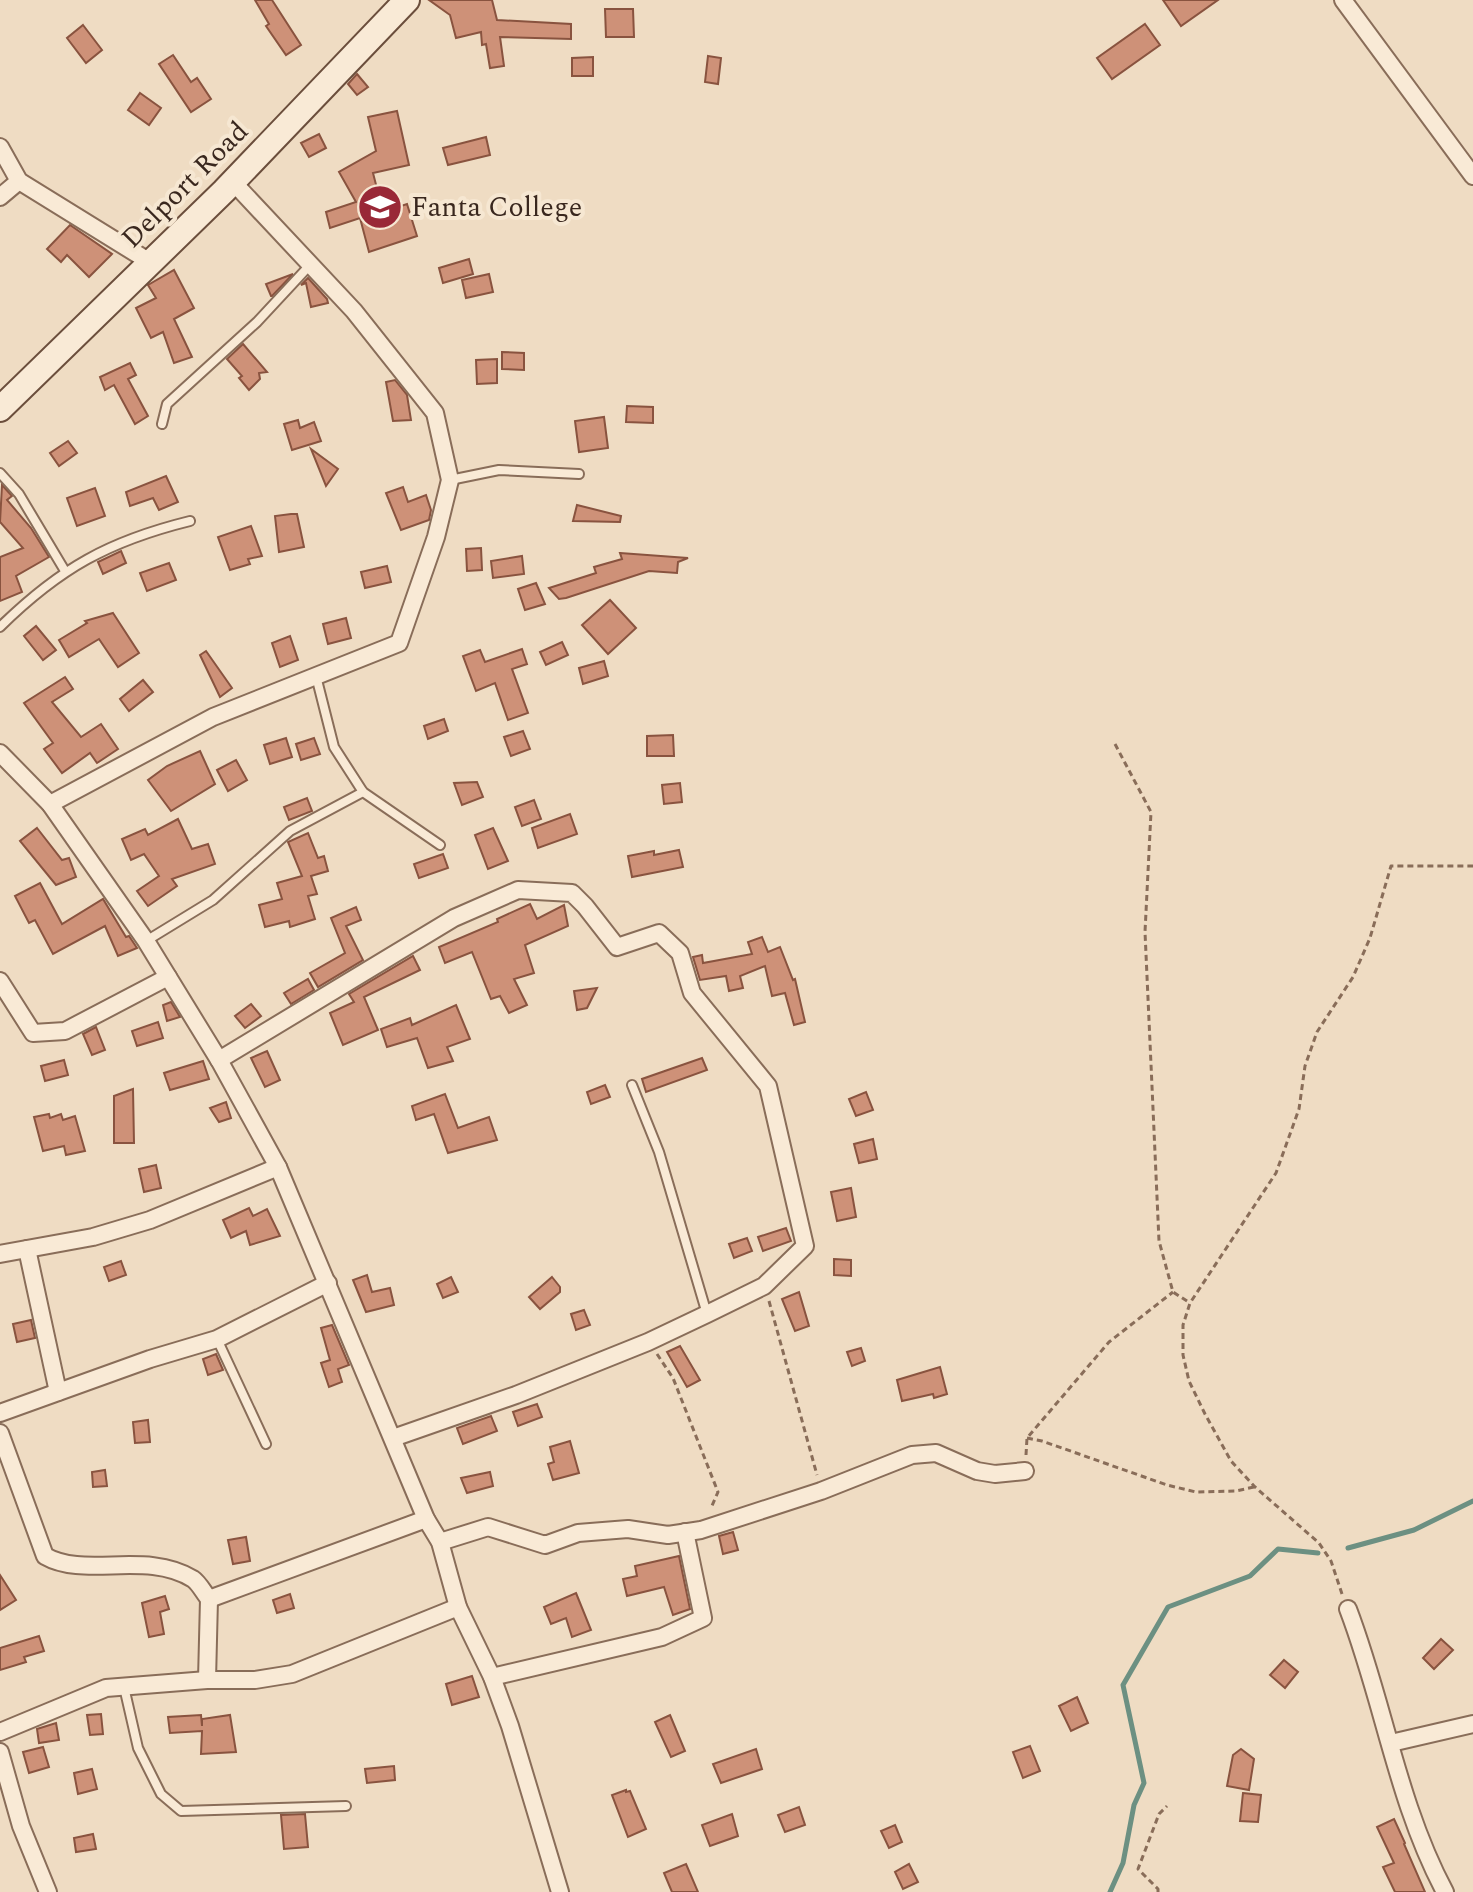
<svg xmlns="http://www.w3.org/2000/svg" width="1473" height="1892" viewBox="0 0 1473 1892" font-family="Spectral,serif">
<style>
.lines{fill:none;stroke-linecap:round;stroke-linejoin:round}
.stream{stroke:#6c9082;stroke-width:5}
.building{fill:#ce9178;stroke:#89533f;stroke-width:2}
.lane-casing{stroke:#896d59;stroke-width:12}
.street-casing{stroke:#896d59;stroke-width:20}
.secondary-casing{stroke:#6b4e3c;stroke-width:28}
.path{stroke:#896d59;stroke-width:3;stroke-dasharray:6 4;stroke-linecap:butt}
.lane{stroke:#f9ead6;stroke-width:8}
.street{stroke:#f9ead6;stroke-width:16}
.secondary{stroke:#f9ead6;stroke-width:24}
.labels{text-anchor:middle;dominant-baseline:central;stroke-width:8;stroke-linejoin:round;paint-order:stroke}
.street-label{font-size:28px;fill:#39271e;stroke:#f6e7d2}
.poi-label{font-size:28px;fill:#39271e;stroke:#f6e7d2;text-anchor:start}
</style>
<rect width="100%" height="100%" fill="#efdcc3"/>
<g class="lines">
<g class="stream">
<polyline points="1348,1548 1414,1530 1473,1501"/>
<polyline points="1110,1892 1123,1863 1134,1805 1144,1783 1123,1685 1168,1607 1250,1576 1278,1549 1318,1553"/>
</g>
</g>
<g class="building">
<polygon points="255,0 272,0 301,45 286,55 266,26 269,24"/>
<polygon points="429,0 492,0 497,20 571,24 571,39 500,37 504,66 490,68 486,44 482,45 481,32 456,38 450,15"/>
<polygon points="1163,0 1218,0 1181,26"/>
<polygon points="605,9 633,9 634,37 606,37"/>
<polygon points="1145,24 1160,45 1112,79 1097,58"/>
<polygon points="83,25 102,50 86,63 67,38"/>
<polygon points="173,55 191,82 197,78 211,99 191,112 159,64"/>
<polygon points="708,56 721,58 718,84 705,82"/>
<polygon points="593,57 593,76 572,76 572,58"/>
<polygon points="357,74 368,87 357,95 348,84"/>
<polygon points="140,93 161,108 149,125 128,110"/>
<polygon points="397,111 409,165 373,173 383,212 407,204 417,236 369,252 360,218 330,228 326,212 356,202 339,172 376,151 368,117"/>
<polygon points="319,134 326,148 309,157 301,143"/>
<polygon points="486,137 490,155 448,165 443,148"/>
<polygon points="70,225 112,254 89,277 67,255 61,262 47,249"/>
<polygon points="469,259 473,274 443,283 439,268"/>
<polygon points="174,270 194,308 174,319 192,357 174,363 163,332 151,338 136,308 156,298 148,285"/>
<polygon points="293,274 272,296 271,296 266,284"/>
<polygon points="489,274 493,292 466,298 462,280"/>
<polygon points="308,278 327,299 328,303 311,307 306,283 301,285"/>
<polygon points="243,344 267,372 259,373 260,379 249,390 239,378 242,376 227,359"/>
<polygon points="502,352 524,353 524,370 502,369"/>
<polygon points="497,359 497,383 477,384 476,360"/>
<polygon points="130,363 136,375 128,379 148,416 135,424 114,385 105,390 100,377"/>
<polygon points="395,380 407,395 411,420 393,421 386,382"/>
<polygon points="627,406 653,407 653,423 626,422"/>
<polygon points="604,417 608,448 579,452 575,421"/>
<polygon points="298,420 300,428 314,422 321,441 292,450 284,424"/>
<polygon points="68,441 77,453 59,466 50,453"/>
<polygon points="311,449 338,469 326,486"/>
<polygon points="166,476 178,502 159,510 153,498 130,506 126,492"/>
<polygon points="2,485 12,496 7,500 31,528 49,557 16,576 22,592 0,601 0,557 23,548 0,522"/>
<polygon points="403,487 408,502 426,495 431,510 429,520 401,530 386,493"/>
<polygon points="95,488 105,516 77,526 67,498"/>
<polygon points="577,505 621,516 620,522 573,521"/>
<polygon points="291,514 297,514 304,547 279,552 275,516"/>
<polygon points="251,526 262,556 248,559 250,564 230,570 218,537"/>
<polygon points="481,548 482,570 467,571 466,549"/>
<polygon points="121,551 126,563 103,574 98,562"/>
<polygon points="620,553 688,558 678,562 677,573 649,571 566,598 559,599 549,588 596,573 594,567 622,559"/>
<polygon points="522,556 524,574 493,578 491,561"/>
<polygon points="169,563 176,580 147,591 140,573"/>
<polygon points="387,566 391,582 365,588 361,572"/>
<polygon points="536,583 545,604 525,610 518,589"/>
<polygon points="610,600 636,628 608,654 582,625"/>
<polygon points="113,613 139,653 118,667 99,639 69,657 59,640 87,623 85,621"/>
<polygon points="346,618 351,638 328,644 323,624"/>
<polygon points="36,626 56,650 43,660 24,636"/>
<polygon points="290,636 298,660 280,667 272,643"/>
<polygon points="562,642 568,655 546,665 540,652"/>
<polygon points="522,649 527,664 512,669 528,713 508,720 495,683 476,691 463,656 480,650 485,662"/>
<polygon points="206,651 232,688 220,697 200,655"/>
<polygon points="604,661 608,676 583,684 579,668"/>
<polygon points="65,677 73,689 52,702 81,737 101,724 118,749 97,763 90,753 62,773 44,749 53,743 24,703"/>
<polygon points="143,680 153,692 129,711 120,699"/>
<polygon points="444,719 448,731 428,739 424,726"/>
<polygon points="523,731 530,749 511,756 504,737"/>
<polygon points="673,735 674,756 647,756 647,736"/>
<polygon points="286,738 292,757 270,764 264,745"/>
<polygon points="314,738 320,754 301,760 296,744"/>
<polygon points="200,751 215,784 171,811 148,780 167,766"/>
<polygon points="236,760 247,780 228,791 217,770"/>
<polygon points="477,782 483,797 462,805 454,783"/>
<polygon points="680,783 682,802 664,804 662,785"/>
<polygon points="307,798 312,811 289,820 284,807"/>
<polygon points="534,800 541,819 522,826 515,807"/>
<polygon points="570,814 577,834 538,848 532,828"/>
<polygon points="178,819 192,849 208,844 215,864 172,879 177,886 148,906 137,891 159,876 144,854 131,860 122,839 145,829 148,835"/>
<polygon points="37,828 62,860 69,858 76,877 56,885 20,841"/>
<polygon points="493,828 508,861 488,869 475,835"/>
<polygon points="308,833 318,858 324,856 328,871 311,876 317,894 308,896 315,919 290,927 289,921 265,927 259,905 282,899 277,883 302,876 288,842"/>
<polygon points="679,850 683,867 632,877 628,856 654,851 654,855"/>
<polygon points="443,854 448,868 419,878 414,864"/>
<polygon points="40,883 62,924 103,899 126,937 129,936 137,948 118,956 105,926 53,954 35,920 29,923 15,896"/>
<polygon points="530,904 537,919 564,905 568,926 525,945 534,973 514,979 527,1005 509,1013 500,996 491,999 472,952 445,963 439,947 498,922 497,919"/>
<polygon points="356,907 361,920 346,926 363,960 318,987 310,973 345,953 331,918"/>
<polygon points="762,937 768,952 780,947 793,980 795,979 805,1022 794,1025 785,993 772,996 765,966 740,976 743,988 729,991 726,976 700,980 693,957 702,955 703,963 752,954 748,942"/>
<polygon points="413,956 420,970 364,997 378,1030 343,1045 330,1013 354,1002 349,994"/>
<polygon points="308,979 314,990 291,1004 284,993"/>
<polygon points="597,988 587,1008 577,1010 574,991"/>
<polygon points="171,1002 180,1017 167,1021 163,1005"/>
<polygon points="251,1004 261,1016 245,1028 235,1016"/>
<polygon points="456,1005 470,1039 447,1047 453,1061 428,1068 417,1038 387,1047 381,1029 410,1018 412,1025"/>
<polygon points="158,1022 163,1038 137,1046 132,1031"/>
<polygon points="96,1027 105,1050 92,1055 83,1034"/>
<polygon points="267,1051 280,1080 265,1087 251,1058"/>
<polygon points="702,1058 707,1070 646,1092 642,1079"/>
<polygon points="64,1060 68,1075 45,1081 41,1066"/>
<polygon points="203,1061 209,1079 170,1090 164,1073"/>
<polygon points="605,1085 610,1097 591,1104 587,1092"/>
<polygon points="133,1089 134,1143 114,1143 114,1096"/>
<polygon points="866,1092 873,1110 856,1116 849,1099"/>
<polygon points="445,1094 458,1128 489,1117 497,1140 448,1153 434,1114 416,1120 412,1106"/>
<polygon points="226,1102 231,1118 219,1122 210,1108"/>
<polygon points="49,1114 50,1118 61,1114 63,1120 75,1116 85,1151 66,1155 64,1146 43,1151 34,1117"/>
<polygon points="873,1139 877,1159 859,1163 854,1144"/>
<polygon points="156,1165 161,1188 144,1192 139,1169"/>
<polygon points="851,1188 856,1217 837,1221 831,1192"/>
<polygon points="249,1208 253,1216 267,1209 280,1236 250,1245 246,1231 231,1238 223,1220"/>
<polygon points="786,1228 791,1241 763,1251 758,1237"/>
<polygon points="747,1238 752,1251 734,1258 729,1244"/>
<polygon points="834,1259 851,1260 851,1276 834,1275"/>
<polygon points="121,1261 126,1275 109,1281 104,1267"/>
<polygon points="367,1275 372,1292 390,1288 394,1305 366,1312 353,1280"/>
<polygon points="451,1277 458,1292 443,1298 437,1284"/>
<polygon points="552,1277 560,1287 560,1292 540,1309 529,1297"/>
<polygon points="799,1292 809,1326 795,1331 782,1299"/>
<polygon points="584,1310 590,1325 576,1330 571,1314"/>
<polygon points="31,1320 35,1338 17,1342 13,1324"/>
<polygon points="332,1325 349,1365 338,1369 342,1382 329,1387 321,1363 330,1360 321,1328"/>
<polygon points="680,1346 700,1380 687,1387 667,1352"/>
<polygon points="861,1348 865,1361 852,1366 847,1352"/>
<polygon points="216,1354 223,1370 208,1375 203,1359"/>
<polygon points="940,1367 947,1394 934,1398 933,1394 902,1401 897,1380"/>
<polygon points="537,1404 542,1417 518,1426 513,1412"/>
<polygon points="491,1416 497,1431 463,1444 457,1428"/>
<polygon points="148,1420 150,1442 135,1443 133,1422"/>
<polygon points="570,1441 579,1473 553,1480 548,1464 554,1462 550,1447"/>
<polygon points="105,1470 107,1486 93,1487 92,1472"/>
<polygon points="490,1472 493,1486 467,1493 461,1478"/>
<polygon points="733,1532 738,1550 723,1554 719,1536"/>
<polygon points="246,1537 250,1561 233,1564 228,1540"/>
<polygon points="679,1556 690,1609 673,1615 664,1587 627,1596 623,1579 637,1576 635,1566"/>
<polygon points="0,1575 16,1600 0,1610"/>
<polygon points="576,1593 591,1630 572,1637 566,1618 551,1624 544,1607"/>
<polygon points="290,1594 294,1608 277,1613 273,1600"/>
<polygon points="165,1596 169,1609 160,1612 164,1634 149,1637 142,1603"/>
<polygon points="39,1636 44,1651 24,1657 26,1662 0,1670 0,1648"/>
<polygon points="1441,1639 1453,1650 1434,1669 1423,1658"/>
<polygon points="1284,1660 1298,1672 1285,1688 1270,1675"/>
<polygon points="472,1676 479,1697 452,1705 446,1684"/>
<polygon points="1077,1697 1088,1723 1071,1731 1059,1706"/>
<polygon points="101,1714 103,1734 90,1735 87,1715"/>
<polygon points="201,1715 202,1726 202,1719 230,1715 236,1752 201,1754 202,1731 170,1733 168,1717"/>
<polygon points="670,1715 685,1751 671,1757 655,1722"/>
<polygon points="56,1723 59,1740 39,1743 37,1729"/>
<polygon points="1030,1746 1040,1771 1023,1778 1013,1752"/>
<polygon points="43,1747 49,1767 29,1773 23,1752"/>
<polygon points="756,1749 762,1769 721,1783 713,1764"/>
<polygon points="1241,1749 1254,1759 1249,1790 1227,1786 1233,1755"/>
<polygon points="394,1766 395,1780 367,1783 365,1769"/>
<polygon points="92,1769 97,1789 78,1794 74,1773"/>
<polygon points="626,1790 626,1792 630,1791 646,1829 628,1837 612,1795"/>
<polygon points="1243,1793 1261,1795 1258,1822 1240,1821"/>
<polygon points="799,1807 805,1825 785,1832 778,1815"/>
<polygon points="305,1814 308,1847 284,1849 281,1815"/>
<polygon points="732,1814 738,1836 710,1846 702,1825"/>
<polygon points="1394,1819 1405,1843 1404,1844 1425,1892 1395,1892 1383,1867 1394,1863 1377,1827"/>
<polygon points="895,1825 902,1842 889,1848 881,1831"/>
<polygon points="93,1834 96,1849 76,1852 74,1838"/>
<polygon points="686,1864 698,1892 672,1892 664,1873"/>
<polygon points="909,1864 918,1882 903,1889 895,1872"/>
</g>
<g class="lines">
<g class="lane-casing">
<g id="lane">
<polyline points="162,424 167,404 257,322 310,265"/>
<polyline points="0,473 19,494 65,571"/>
<polyline points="450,480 499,470 579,474"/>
<path d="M0,627c60,-59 109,-86 190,-106"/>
<polyline points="316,676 334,747 363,792 440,845"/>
<polyline points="146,941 213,900 290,831 363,792"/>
<polyline points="632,1085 659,1152 707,1314"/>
<polyline points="217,1339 266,1444"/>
<polyline points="124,1687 138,1748 161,1794 181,1811 346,1806"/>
</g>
</g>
<g class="street-casing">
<g id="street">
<polyline points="1343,0 1473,176"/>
<polyline points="0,147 19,181 150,262"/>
<polyline points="0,197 19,181"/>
<polyline points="0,753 50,804 146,941 219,1060 278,1167 426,1519 440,1542 458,1607 492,1677 510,1726 560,1892"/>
<polyline points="50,804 213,717 399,643 436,537 450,480 435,413 354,311 233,182"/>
<polyline points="0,981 33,1033 65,1031 168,977"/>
<polyline points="219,1060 454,918 518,890 572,893 585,906 617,947 659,933 680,953 692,993 768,1086 805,1246 764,1286 707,1314 648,1342 516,1395 393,1438"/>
<polyline points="27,1249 58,1392"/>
<polyline points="0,1254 93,1237 150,1220 278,1167"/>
<polyline points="0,1413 150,1359 217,1339 328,1283"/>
<path d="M0,1433l45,123c40,23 101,-6 148,23 6,4 11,14 16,20l-2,81"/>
<polyline points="440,1542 488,1527 545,1545 578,1533 628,1529 668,1535 701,1530 821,1491 912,1455 936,1453 977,1471 995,1474 1025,1471"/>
<polyline points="209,1599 426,1519"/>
<path d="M1348,1609c36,94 49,193 97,283"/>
<polyline points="492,1677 662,1637 703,1618 685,1532"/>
<polyline points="0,1732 106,1688 207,1680 255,1680 292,1674 458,1607"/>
<polyline points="1391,1743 1473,1724"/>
<polyline points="0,1752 21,1826 48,1892"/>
</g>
</g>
<g class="secondary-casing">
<polyline id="secondary" points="0,409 224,191 407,0"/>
</g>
<g class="path">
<polyline points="1115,744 1151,812 1145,932 1159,1241 1173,1292 1190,1303"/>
<polyline points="769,1301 817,1475"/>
<polyline points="657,1354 673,1378 718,1492 711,1508"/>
<polyline points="1027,1438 1042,1441 1167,1485 1196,1492 1236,1491 1254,1487"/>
<polyline points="1026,1455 1027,1438 1109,1342 1173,1292"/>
<polyline points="1342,1594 1331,1561 1319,1543 1255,1487 1231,1461 1205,1414 1189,1381 1183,1355 1183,1325 1190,1303 1276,1173 1299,1109 1305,1066 1317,1032 1353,977 1370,938 1391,866 1473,866"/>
<polyline points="1158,1892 1158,1889 1138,1869 1159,1814 1167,1806"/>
</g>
<use href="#lane" class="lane"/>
<use href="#street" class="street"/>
<use href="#secondary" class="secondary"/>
</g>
<defs>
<g id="school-disc" transform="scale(2.3)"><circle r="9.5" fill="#992837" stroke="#f6e7d2"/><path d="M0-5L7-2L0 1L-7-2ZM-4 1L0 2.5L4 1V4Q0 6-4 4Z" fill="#fff"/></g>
</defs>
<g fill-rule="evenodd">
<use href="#school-disc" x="380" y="207"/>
</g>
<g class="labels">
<g class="street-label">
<text transform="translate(185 185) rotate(-45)">Delport Road</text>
</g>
<g class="poi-label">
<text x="411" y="207">Fanta College</text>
</g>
</g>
</svg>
